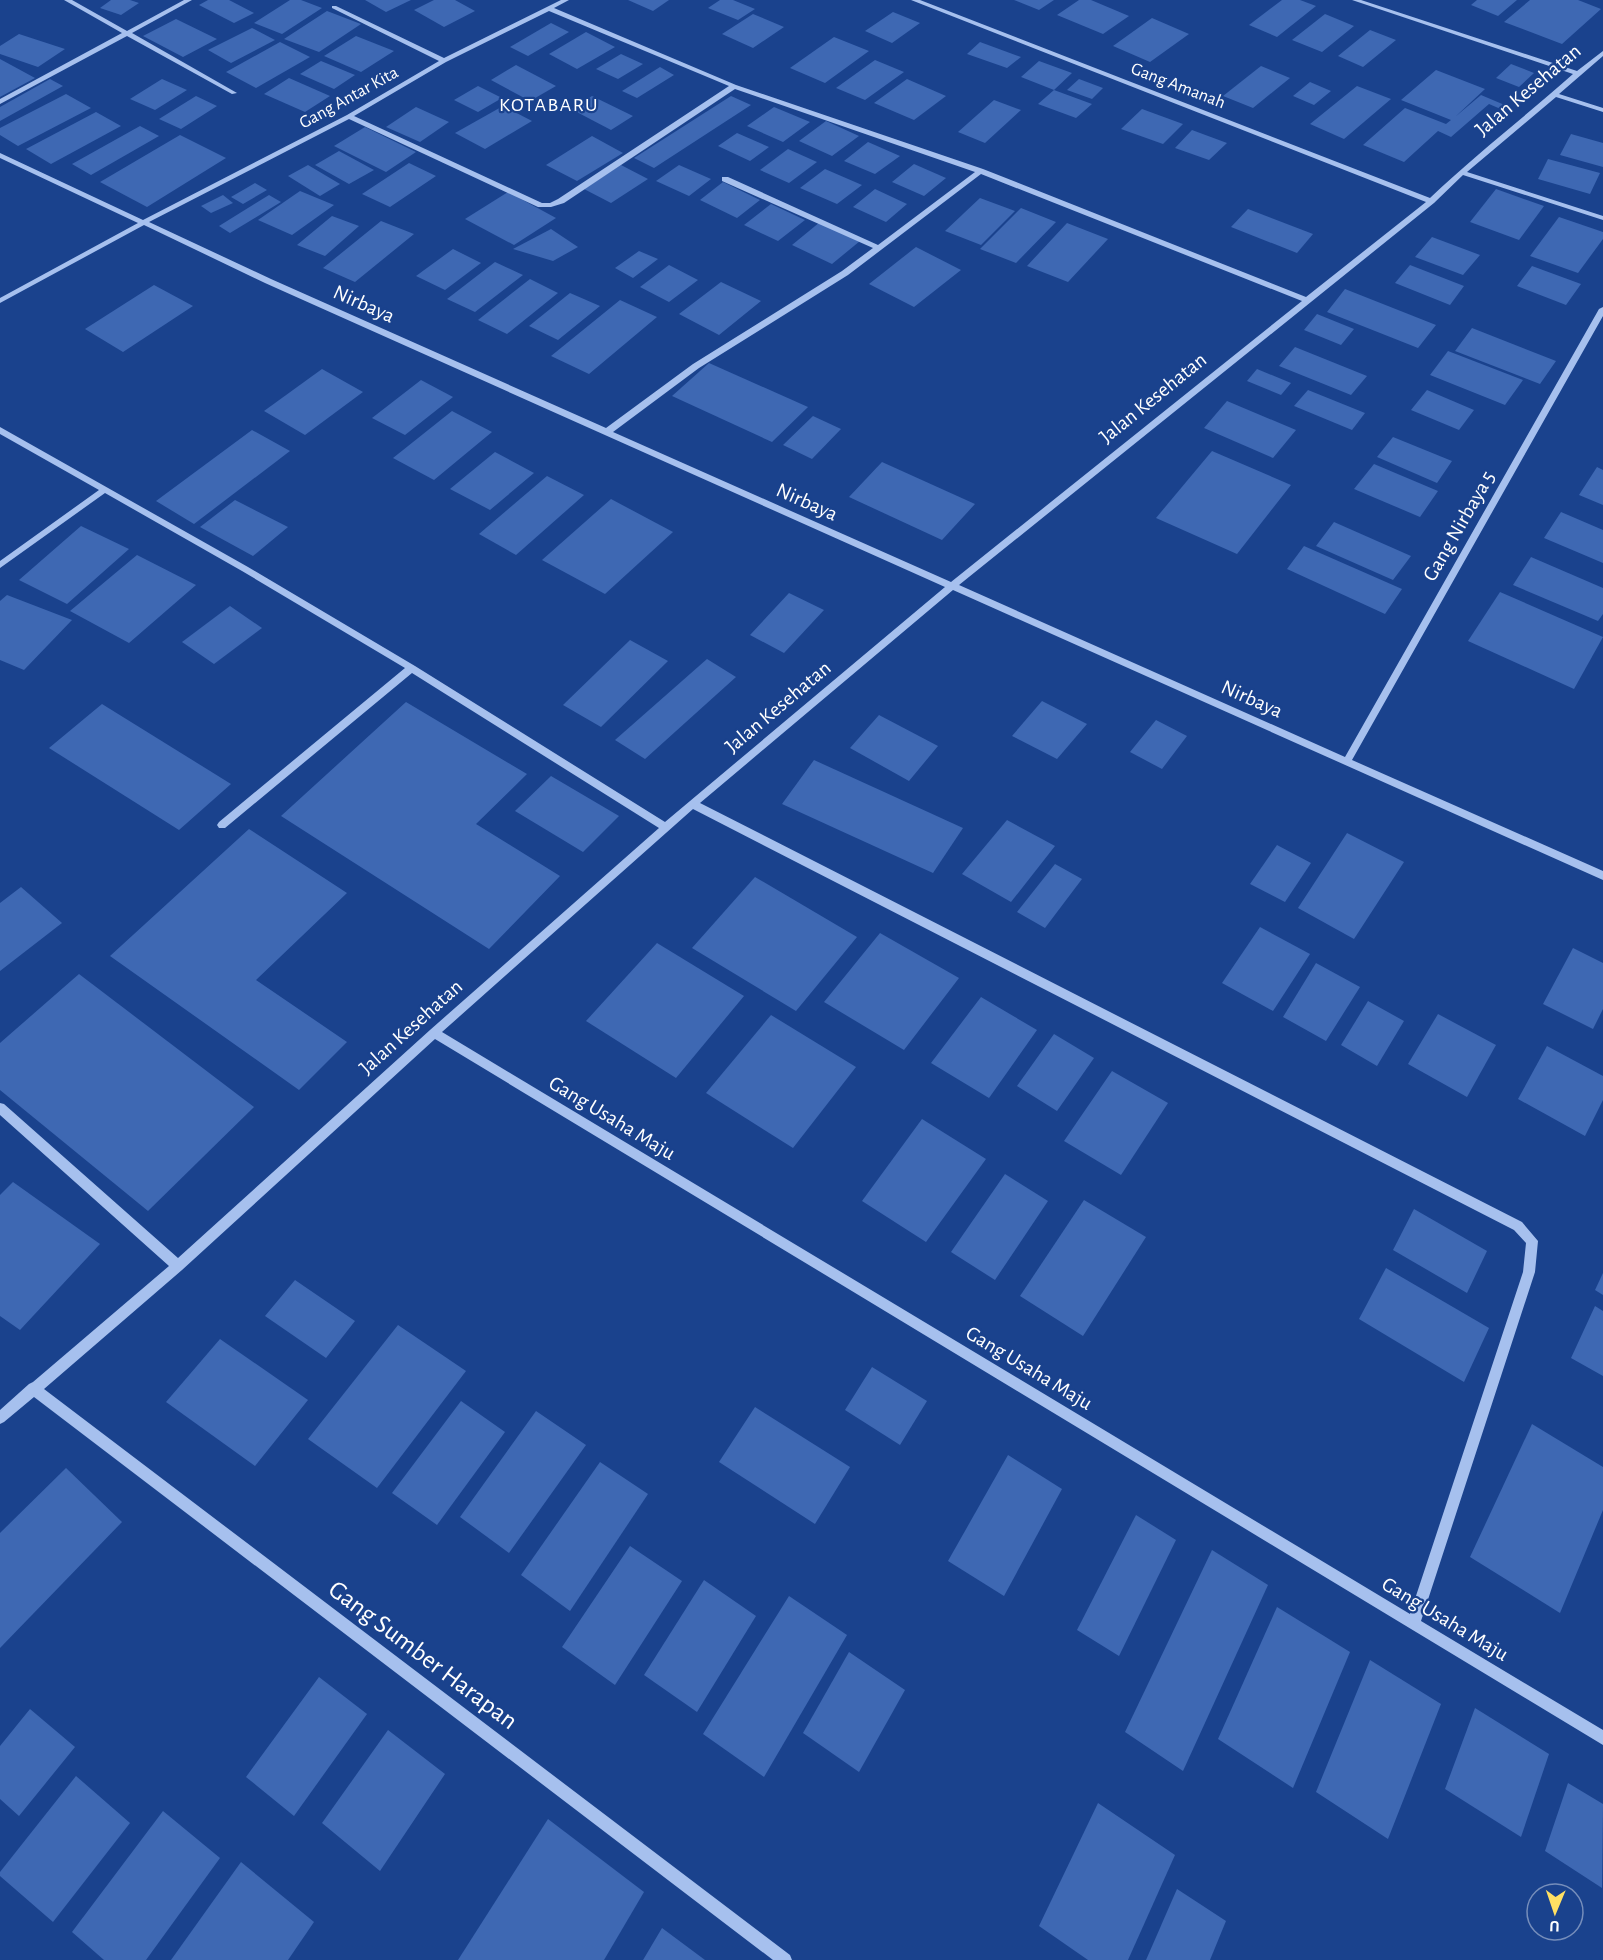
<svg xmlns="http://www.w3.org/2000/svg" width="1603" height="1960" viewBox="0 0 1603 1960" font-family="'Alegreya Sans',sans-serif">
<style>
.building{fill:#3e68b3}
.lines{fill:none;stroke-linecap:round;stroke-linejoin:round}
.minor{fill:#a6c0ee;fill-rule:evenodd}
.labels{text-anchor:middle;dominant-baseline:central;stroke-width:4.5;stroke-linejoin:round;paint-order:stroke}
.far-street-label{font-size:18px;fill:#fff;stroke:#1a428d}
.far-quarter-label{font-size:20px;letter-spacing:1.5px;fill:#fff;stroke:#1a428d}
.street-label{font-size:21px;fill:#fff;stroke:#1a428d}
.near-street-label{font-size:26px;fill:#fff;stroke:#1a428d}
</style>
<rect width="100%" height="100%" fill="#1a428d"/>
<g class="building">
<polygon points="111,0 130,0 139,3 121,15 100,8"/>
<polygon points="208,0 229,0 254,13 234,23 199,5"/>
<polygon points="290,0 301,0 322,8 282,34 254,23"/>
<polygon points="365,0 411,0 386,12"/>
<polygon points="434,0 455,0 475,11 444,27 414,10"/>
<polygon points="628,0 669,0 653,11"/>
<polygon points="720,0 733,0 755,9 738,20 708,8"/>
<polygon points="1014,0 1054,0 1039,10"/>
<polygon points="1079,0 1091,0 1129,16 1103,34 1057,15"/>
<polygon points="1282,0 1300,0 1316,6 1277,37 1249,25"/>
<polygon points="1477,0 1517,0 1498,16 1471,5"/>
<polygon points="1530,0 1578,0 1601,9 1562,44 1504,22"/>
<polygon points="327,11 361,24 319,52 284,39"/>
<polygon points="893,12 920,23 892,43 865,31"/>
<polygon points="753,14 784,27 753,48 722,34"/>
<polygon points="1325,14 1354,26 1322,52 1292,40"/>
<polygon points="1152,18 1189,34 1150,62 1113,46"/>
<polygon points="176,19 217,39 183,57 143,36"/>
<polygon points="551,23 569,32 528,56 510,47"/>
<polygon points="252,28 275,40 231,63 208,50"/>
<polygon points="1370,30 1396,40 1363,67 1338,56"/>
<polygon points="586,32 615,47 577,69 549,54"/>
<polygon points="19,34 65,49 38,67 0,54 0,46"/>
<polygon points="356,36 394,51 361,72 324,56"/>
<polygon points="834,37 869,51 825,83 790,68"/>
<polygon points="280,42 310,57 256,88 226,72"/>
<polygon points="980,42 1021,57 1007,68 967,54"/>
<polygon points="621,54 643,64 618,79 596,69"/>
<polygon points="0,59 35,78 0,97"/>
<polygon points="875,60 904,72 865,100 836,88"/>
<polygon points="321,61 355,75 334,89 300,74"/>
<polygon points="1039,61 1072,73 1054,90 1021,77"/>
<polygon points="1511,64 1534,73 1519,87 1496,78"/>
<polygon points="516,65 556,86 530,101 491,80"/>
<polygon points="1261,66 1290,78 1253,108 1223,96"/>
<polygon points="660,67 674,75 637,98 622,91"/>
<polygon points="1436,70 1485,89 1455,117 1481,95 1507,106 1503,110 1489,104 1451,137 1438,131 1404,162 1363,145 1405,108 1446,124 1451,120 1401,100"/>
<polygon points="289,78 330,96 305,112 264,94"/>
<polygon points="50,79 63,86 0,121 0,107"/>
<polygon points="162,79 187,90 155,110 130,99"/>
<polygon points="907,79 946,96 914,120 874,103"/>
<polygon points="1079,79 1103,88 1092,99 1067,90"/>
<polygon points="1310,82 1331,91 1314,105 1293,96"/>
<polygon points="478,86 502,98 478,112 454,100"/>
<polygon points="1357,86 1391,99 1344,139 1310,124"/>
<polygon points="1054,90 1092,104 1076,118 1038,104"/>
<polygon points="66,94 91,108 18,146 0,135 0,128"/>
<polygon points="196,96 217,106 181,129 159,119"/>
<polygon points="592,96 633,116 611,130 571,109"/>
<polygon points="731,96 751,105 654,168 634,158"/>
<polygon points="994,100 1021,110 985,143 958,132"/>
<polygon points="503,106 532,121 485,149 455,133"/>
<polygon points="416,107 449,122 420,142 386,127"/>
<polygon points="774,107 810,122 783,142 747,126"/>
<polygon points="1142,109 1183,124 1163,144 1121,129"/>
<polygon points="96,112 121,126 51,164 26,149"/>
<polygon points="826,121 859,136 832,156 799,141"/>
<polygon points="140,126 159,136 91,175 72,164"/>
<polygon points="365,127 416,152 386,172 334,146"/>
<polygon points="1192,130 1227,143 1209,160 1175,148"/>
<polygon points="737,133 769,147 750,161 718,146"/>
<polygon points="1571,134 1603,143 1603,167 1560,155"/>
<polygon points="180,135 226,158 147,207 100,182"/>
<polygon points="592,136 623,153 577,181 546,165"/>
<polygon points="868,142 900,156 875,174 844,161"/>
<polygon points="788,149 817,162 789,183 760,170"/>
<polygon points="339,151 374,170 349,184 315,165"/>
<polygon points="1548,159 1600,173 1590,194 1538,179"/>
<polygon points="409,163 436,176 390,207 362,194"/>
<polygon points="914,164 946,178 924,196 892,182"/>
<polygon points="308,165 340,184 320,196 288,176"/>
<polygon points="621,165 648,179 611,203 584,189"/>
<polygon points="679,165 711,179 689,196 656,181"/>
<polygon points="825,169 862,185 837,204 800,188"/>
<polygon points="723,182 760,200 737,218 700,200"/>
<polygon points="255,183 267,190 243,204 231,197"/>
<polygon points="875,189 907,204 886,222 853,207"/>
<polygon points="1496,189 1544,206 1519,240 1470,222"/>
<polygon points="300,191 334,205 292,235 258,220"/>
<polygon points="508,192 556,218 514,245 465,219"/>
<polygon points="223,195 233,203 211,213 201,206"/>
<polygon points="269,195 281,202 230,233 219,226"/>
<polygon points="980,198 1015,211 981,245 945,231"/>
<polygon points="771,204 805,220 778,241 744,225"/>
<polygon points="1021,208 1056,222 1016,263 980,249"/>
<polygon points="1248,209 1313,234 1297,253 1231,227"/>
<polygon points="332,216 359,226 325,256 297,245"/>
<polygon points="1559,217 1603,232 1603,239 1578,273 1530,256"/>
<polygon points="381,221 414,234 355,282 323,268"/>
<polygon points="820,222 860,241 832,264 792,245"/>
<polygon points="1067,223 1108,239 1068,282 1027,266"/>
<polygon points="551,229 578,247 553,261 513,249"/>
<polygon points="1432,237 1480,255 1463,275 1415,257"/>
<polygon points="916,247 961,270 914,307 869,284"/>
<polygon points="453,249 481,263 445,290 416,276"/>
<polygon points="639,251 658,259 633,278 615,268"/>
<polygon points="495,262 523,275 475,312 447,299"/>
<polygon points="669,265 698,280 669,302 640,287"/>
<polygon points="1410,265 1464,286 1450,305 1395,283"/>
<polygon points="1532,266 1581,284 1566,305 1517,286"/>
<polygon points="530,279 558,293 507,334 478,320"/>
<polygon points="721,282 761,301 719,335 679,314"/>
<polygon points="154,285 193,306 123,352 85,329"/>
<polygon points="1345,289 1436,325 1418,348 1327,312"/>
<polygon points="570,293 600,306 558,340 529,326"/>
<polygon points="620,300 657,317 589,374 551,356"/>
<polygon points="1317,314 1354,329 1341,345 1304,330"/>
<polygon points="1472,328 1556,361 1540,384 1455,351"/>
<polygon points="1295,347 1367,376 1351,395 1279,366"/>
<polygon points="1448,351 1523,380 1505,405 1430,375"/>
<polygon points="709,363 808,407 772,442 672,396"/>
<polygon points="322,369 363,392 305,435 264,411"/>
<polygon points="1257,369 1291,383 1281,395 1247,381"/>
<polygon points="421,380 453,397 405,435 372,418"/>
<polygon points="1308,390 1365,413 1352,430 1294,406"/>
<polygon points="1427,390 1474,410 1459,430 1411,410"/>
<polygon points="1227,401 1296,430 1273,458 1204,428"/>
<polygon points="452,411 492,432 434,480 393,458"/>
<polygon points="813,416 841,429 812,459 783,445"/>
<polygon points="252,430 290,451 194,524 156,501"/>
<polygon points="1393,437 1452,461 1437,483 1377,457"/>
<polygon points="1212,451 1291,485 1237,554 1156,518"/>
<polygon points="495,452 534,473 490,510 450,489"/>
<polygon points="882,462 975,504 942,540 849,497"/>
<polygon points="1374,464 1438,491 1420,517 1354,489"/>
<polygon points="1597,467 1603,470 1603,505 1579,495"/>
<polygon points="547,476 584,495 516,555 479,534"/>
<polygon points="611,499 673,532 605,594 542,560"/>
<polygon points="235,500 288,527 253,556 200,527"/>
<polygon points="1561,512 1603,530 1603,563 1544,538"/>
<polygon points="1334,522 1411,556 1393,580 1316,546"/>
<polygon points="81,526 129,549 67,604 19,580"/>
<polygon points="1304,546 1402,589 1385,614 1287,569"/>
<polygon points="137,555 196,585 129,643 70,611"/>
<polygon points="1531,557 1603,588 1603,614 1598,621 1513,585"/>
<polygon points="1500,592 1603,637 1574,689 1468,641"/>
<polygon points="789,593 824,610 784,653 750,635"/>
<polygon points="7,595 72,620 24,670 0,660 0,601"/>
<polygon points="230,606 262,628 214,664 182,642"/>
<polygon points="630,640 668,661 601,727 563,705"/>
<polygon points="707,659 736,677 645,759 615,740"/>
<polygon points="1042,701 1087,724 1057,759 1012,736"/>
<polygon points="406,702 527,774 476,824 560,876 489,949 281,816"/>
<polygon points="102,704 231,784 179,830 49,748"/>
<polygon points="879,715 938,746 909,781 850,748"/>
<polygon points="1156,720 1187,736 1162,769 1130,752"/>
<polygon points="814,760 963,828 933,873 782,804"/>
<polygon points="551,776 619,816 583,852 515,811"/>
<polygon points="1007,820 1055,846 1011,902 962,874"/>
<polygon points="249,829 347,893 256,980 347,1042 299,1090 110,956"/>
<polygon points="1347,833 1404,862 1354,939 1298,908"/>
<polygon points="1277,845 1311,863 1285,902 1250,884"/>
<polygon points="1055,864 1082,879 1045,928 1017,912"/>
<polygon points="755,877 857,937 796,1011 692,948"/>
<polygon points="21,887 62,923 0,971 0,903"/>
<polygon points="1260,927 1310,954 1273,1011 1222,983"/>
<polygon points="880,933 959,978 904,1050 824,1002"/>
<polygon points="657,943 744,996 676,1078 586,1021"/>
<polygon points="1573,948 1603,963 1603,1009 1593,1029 1543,1004"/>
<polygon points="1316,963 1360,987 1326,1041 1283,1017"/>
<polygon points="79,974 254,1107 148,1211 0,1090 0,1043"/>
<polygon points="981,997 1037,1030 989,1098 931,1063"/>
<polygon points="1368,1001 1404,1021 1377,1066 1341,1045"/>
<polygon points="1438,1014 1496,1045 1467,1097 1408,1064"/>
<polygon points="771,1015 856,1067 793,1148 706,1093"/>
<polygon points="1054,1034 1094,1058 1057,1111 1017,1086"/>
<polygon points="1547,1046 1603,1076 1603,1100 1585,1136 1518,1099"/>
<polygon points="1112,1071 1168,1103 1121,1175 1064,1141"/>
<polygon points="922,1119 986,1159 926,1242 862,1201"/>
<polygon points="1005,1174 1048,1201 995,1280 951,1252"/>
<polygon points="13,1182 100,1244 20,1330 0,1316 0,1195"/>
<polygon points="1084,1200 1146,1237 1083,1336 1020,1296"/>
<polygon points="1414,1209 1487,1251 1467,1293 1393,1250"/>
<polygon points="1386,1268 1489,1328 1464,1382 1359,1319"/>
<polygon points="1603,1273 1603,1295 1595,1290"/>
<polygon points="295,1280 355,1321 326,1358 265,1316"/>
<polygon points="1595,1306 1603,1311 1603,1376 1571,1358"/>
<polygon points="398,1325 466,1371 377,1488 308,1439"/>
<polygon points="220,1339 308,1400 255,1466 166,1402"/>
<polygon points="872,1367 927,1401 900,1445 845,1410"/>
<polygon points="461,1401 505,1432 437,1525 392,1493"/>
<polygon points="755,1407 850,1467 815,1524 719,1462"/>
<polygon points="536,1411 586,1445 509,1553 460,1517"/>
<polygon points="1532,1424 1603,1467 1603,1510 1560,1613 1470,1557"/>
<polygon points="1008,1455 1062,1489 1004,1596 948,1561"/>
<polygon points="600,1462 648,1494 570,1611 521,1575"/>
<polygon points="66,1468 122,1522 0,1648 0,1533"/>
<polygon points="1136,1515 1176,1540 1119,1656 1077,1630"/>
<polygon points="630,1546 682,1581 615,1685 562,1647"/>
<polygon points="1212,1550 1268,1585 1183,1771 1125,1732"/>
<polygon points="704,1580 756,1616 697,1712 644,1675"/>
<polygon points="789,1596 847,1635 764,1777 703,1734"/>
<polygon points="1277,1607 1350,1652 1293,1788 1218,1739"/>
<polygon points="849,1652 905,1690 859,1772 803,1733"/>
<polygon points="1370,1660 1441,1704 1388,1839 1316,1792"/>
<polygon points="319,1677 367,1714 294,1816 246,1777"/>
<polygon points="1475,1708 1549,1754 1521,1837 1445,1789"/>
<polygon points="30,1709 75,1747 19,1816 0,1799 0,1746"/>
<polygon points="388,1730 445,1774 380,1871 322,1823"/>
<polygon points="76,1776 130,1823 53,1922 0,1876 0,1872"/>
<polygon points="1568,1783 1603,1804 1602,1888 1545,1851"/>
<polygon points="1098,1803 1175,1855 1128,1960 1088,1960 1039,1926"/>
<polygon points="163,1811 220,1858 146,1960 104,1960 72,1932"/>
<polygon points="548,1819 644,1892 604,1960 458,1960"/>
<polygon points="241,1862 314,1922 288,1960 171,1960"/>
<polygon points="1177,1889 1226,1921 1210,1960 1146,1960"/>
<polygon points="662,1928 705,1960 643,1960"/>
</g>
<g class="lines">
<g class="minor">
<polygon points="64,0 72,0 127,31 184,0 192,0 132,33 237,93 232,94 127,36 0,104 0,99 122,33"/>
<path d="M561,0h8l-15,8 182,77 247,84 323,128 120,-95 -515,-202h9l510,198c45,-43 97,-83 143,-124l-221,-74h9l216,71 26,-20v5l-44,38 44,14v4l-47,-15 -89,75 136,44v4l-140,-45 -29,28 -475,382 386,172 254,-448 4,-2v9l-251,444 251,111v9l-650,-290 -253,213 822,419 16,19 -3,31 -114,349 182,109v15l-1168,-706 -253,231 -138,119 746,566 2,5h-19l-739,-563 -30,25 -4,2v-14l29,-26 4,-2 136,-116 -169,-151v-12l4,1 174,154 252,-228 229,-202 -247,-155 -187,155h-6l-2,-3 2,-3 186,-154 -163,-97 -137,-78 -105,75v-7l99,-71 -99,-56v-7l248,140 167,99 250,156 280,-235 -680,-304 -121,-58 -144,78v-5l138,-75 -138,-65v-5l143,67 204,-105 92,-54 -107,-53v-2h4l108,52zM549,11l180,75 -171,113 -8,4h-8l-188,-87 92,-54zM735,89l240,83 -97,73 -150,-68h-6v4l151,67 -31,23 -149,93 -87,64 -335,-149 -122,-57 200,-103 189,88h13l13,-4zM981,174l321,127 -351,281 -338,-150 86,-64 149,-93zM693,809l821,421 12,13 -3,29 -113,342 -968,-582z"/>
</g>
</g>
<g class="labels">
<g class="far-street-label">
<text transform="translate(1178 86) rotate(21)">Gang Amanah</text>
<text transform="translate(349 98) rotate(-29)">Gang Antar Kita</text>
</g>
<g class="far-quarter-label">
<text x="549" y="105">KOTABARU</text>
</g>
<g class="street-label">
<text transform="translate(1528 90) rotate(-40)">Jalan Kesehatan</text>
<text transform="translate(364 304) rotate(24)">Nirbaya</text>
<text transform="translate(1153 398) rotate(-39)">Jalan Kesehatan</text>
<text transform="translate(807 502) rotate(24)">Nirbaya</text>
<text transform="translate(1459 526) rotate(-60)">Gang Nirbaya 5</text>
<text transform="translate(1252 699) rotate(24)">Nirbaya</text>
<text transform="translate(778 707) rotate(-40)">Jalan Kesehatan</text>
<text transform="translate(411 1027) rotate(-42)">Jalan Kesehatan</text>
<text transform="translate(612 1118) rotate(31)">Gang Usaha Maju</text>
<text transform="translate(1029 1368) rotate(31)">Gang Usaha Maju</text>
<text transform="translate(1445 1619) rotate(31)">Gang Usaha Maju</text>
</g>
<g class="near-street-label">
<text transform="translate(423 1655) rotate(37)">Gang Sumber Harapan</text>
</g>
</g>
<g transform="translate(1555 1912) rotate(182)"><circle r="28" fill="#1a428d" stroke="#768ebb" stroke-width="1.5"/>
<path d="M0-4.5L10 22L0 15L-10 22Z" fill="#ffe063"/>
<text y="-9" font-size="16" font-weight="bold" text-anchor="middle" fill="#ffffff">U</text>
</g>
</svg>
